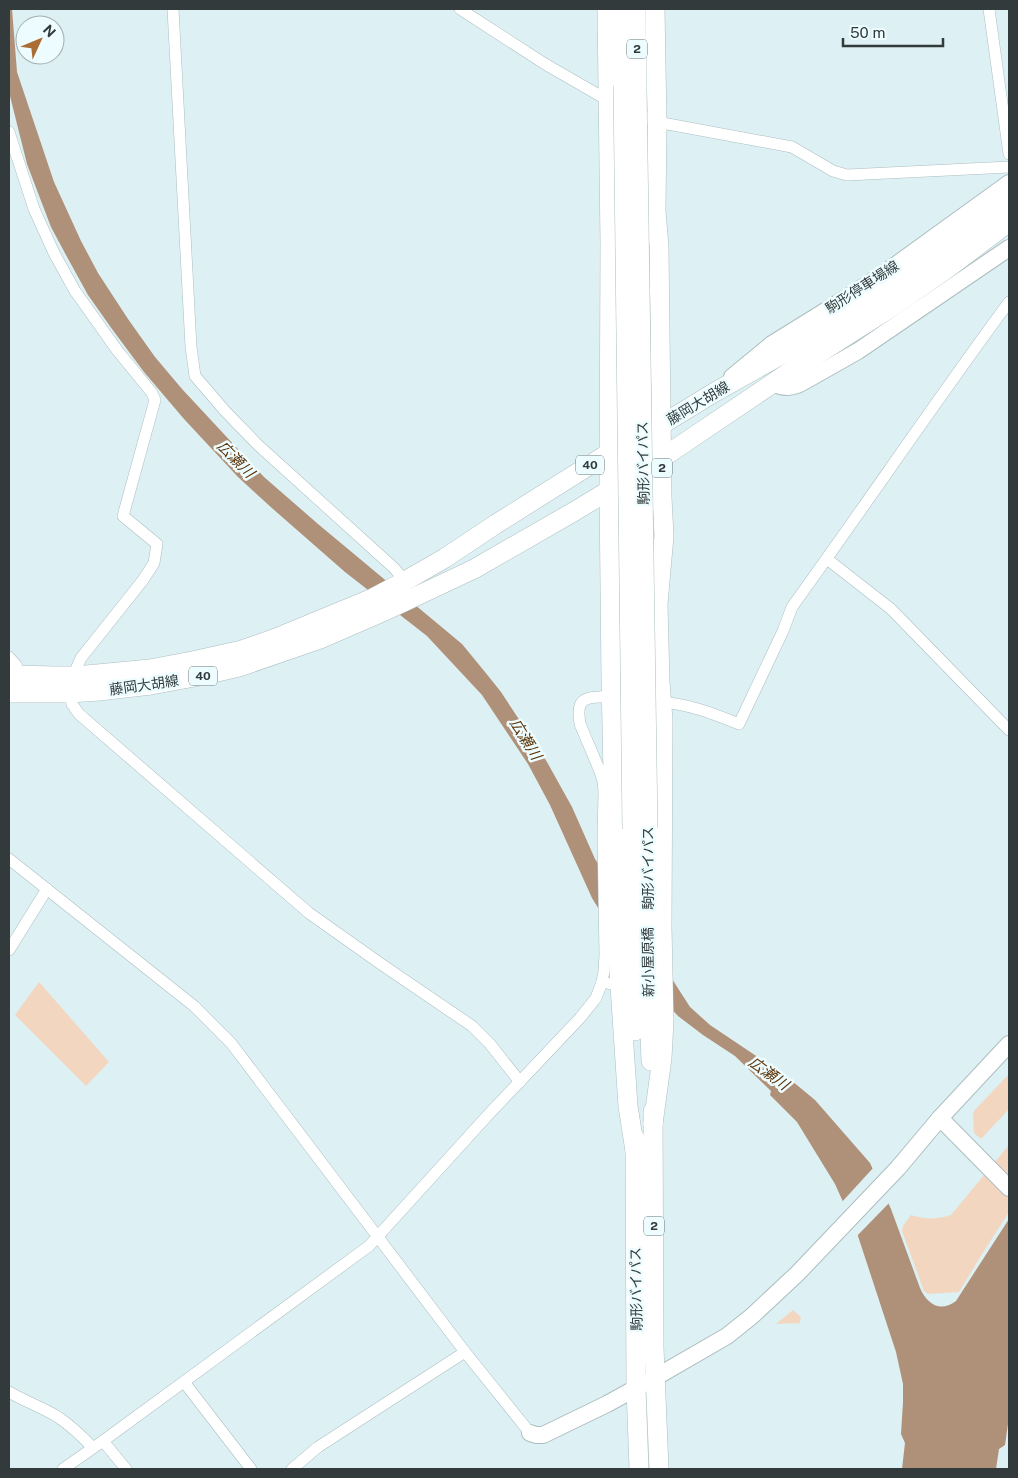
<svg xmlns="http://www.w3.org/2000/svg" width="1018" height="1478" viewBox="0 0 1018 1478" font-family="'Public Sans','Noto Sans JP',sans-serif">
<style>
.green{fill:#f3d6c0}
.water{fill:#af9078}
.pier{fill:#ddf0f3}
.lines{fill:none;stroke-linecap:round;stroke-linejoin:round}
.street-casing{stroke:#acbec0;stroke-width:12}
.secondary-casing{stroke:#acbec0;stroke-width:18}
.primary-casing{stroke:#acbec0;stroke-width:20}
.street{stroke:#fff;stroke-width:11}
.secondary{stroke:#fff;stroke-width:16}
.primary{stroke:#fff;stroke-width:19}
.primary-bridge-casing{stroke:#acbec0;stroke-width:20;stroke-linecap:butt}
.primary-bridge{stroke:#fff;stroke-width:19}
.labels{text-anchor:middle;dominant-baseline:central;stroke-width:5;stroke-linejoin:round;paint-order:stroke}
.shield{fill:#edfdff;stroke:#6a7476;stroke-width:1}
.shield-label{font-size:12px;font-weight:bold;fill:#323a3b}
.street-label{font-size:14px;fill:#323a3b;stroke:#edfdff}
.water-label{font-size:15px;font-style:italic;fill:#5c3206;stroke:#edfdff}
</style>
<rect width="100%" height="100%" fill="#ddf0f3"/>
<g class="green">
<polygon points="39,982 109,1062 86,1086 15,1015"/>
<polygon points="1009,1074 1009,1109 981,1139 974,1133 973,1112"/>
<path d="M1009,1145v67l-27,42 -23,38 -31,2 -4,-3 -22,-60 1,-5 8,-11c15,5 26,4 40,0z"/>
<polygon points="793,1310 801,1317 799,1325 798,1323 776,1324"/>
</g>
<path class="water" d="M9,9h3l5,63 37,110 27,59 17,32 30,46 27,38 27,32 82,88 54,47 144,120 23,28 16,20 46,70 25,45 23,52 95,148 20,18 61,41 12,12 3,-2 29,24 55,63 21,46 29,79c7,16 20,25 36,13l53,-82v198l-4,28 -6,4 -3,20h-94l3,-26 -4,-9 2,-32v-18l-7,-32 -39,-119 -22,-49 -38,-62 -27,-27 1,-4 -36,-35 -32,-21 -25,-19 -20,-22 -29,-36 -37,-60 -42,-93 -22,-41 -46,-69 -55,-59 -82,-64 -72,-63 -35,-32 -54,-58 -40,-47 -32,-43 -24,-34 -22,-40 -15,-28 -24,-63 -18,-72z"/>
<polygon class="pier" points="874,1167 891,1201 856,1237 841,1203"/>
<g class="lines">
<g class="street-casing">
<g id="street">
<polyline points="173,9 191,347 195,376 225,411 258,445 394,568 405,581"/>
<polyline points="460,9 545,64 611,102"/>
<polyline points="989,9 1009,154"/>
<polyline points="646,118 657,122 792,147 833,171 847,175 1009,167"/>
<polyline points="9,132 34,209 54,253 75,291 117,350 152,393 155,400 123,516 157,544 154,563 143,580 81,658 77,667 76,676"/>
<polyline points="827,559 891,609 1009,730"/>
<polyline points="9,657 16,665 20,676"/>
<polyline points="70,693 72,704 79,714 309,913 381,964 472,1026 490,1044 520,1082"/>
<path d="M616,697c-5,-1 -11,-1 -16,0 -21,0 -23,8 -20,27l19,45 4,12 1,11 -1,48 2,115 -1,16 -2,11 18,4"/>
<path d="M657,702c29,1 55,11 82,22l44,-93 9,-24c73,-101 143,-205 217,-305"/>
<polyline points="9,859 194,1006 231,1043 465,1352 530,1433"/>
<polyline points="9,950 47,889"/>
<polyline points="184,1382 251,1469"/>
<path d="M9,1392c15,9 33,15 49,25 13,9 24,19 35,31"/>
<polyline points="103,1441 126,1469"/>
<polyline points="63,1469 103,1441 369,1246 488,1115 580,1018 596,998 602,982"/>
<polyline points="292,1469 318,1447 465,1352"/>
</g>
</g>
<g class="secondary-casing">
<g id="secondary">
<polyline points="732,377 772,344 851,295 886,272 1009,183"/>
<path d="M773,383c11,6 21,5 32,-2l53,-30 151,-103"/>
<polyline points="940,1118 1009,1188"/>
<polyline points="530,1433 536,1435 543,1435 607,1404 656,1377 727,1336 752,1316 797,1274 898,1168 940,1118 1009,1044"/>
</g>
</g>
<g class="primary-casing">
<g id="primary">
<polyline points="607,9 610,244 609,490 611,680 613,772 617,824 619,971 628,1106 635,1151"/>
<polyline points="622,9 623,86"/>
<polyline points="636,9 637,88"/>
<polyline points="9,675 57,676 76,676 150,669 197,660 242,650 276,638 373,598 405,581 445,558 496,524 609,453 661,425 715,392 840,322 886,292 1009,202"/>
<polyline points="9,693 70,693 99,691 151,685 200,676 239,667 320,639 387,610 474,569 575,511 662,458 794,369 895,305 948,268 1009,222"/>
<polyline points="648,828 649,1008 651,1061"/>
<polyline points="632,829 634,898 635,1031"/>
<polyline points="653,1111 654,1348 659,1469"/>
<polyline points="653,1124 662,1058 664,1021 662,927 663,720 660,682 658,604 664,536 662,498 659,247 656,211 657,122 655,9"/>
<polyline points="635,1138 636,1388 639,1469"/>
</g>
</g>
<use href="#street" class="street"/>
<use href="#secondary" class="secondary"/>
<use href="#primary" class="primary"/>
<g class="primary-bridge-casing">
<g id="primary-bridge">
<polyline points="623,86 632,829"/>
<polyline points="637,88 648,828"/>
</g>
</g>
<use href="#primary-bridge" class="primary-bridge"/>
</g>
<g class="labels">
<g class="shield">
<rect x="627" y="39.5" width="20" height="19" rx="4"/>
<rect x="576" y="455.5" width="28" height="19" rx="4"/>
<rect x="652" y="458.5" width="20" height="19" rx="4"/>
<rect x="189" y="666.5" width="28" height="19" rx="4"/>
<rect x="644" y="1216.5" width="20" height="19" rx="4"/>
</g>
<g class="shield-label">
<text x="637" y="49">2</text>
<text x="590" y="465">40</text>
<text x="662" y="468">2</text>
<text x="203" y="676">40</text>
<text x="654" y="1226">2</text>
</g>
<g class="street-label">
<text transform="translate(862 287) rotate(-33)">駒形停車場線</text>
<text transform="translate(698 403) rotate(-31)">藤岡大胡線</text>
<text transform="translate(643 463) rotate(-91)">駒形バイパス</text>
<text transform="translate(144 685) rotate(-8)">藤岡大胡線</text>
<text transform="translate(648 868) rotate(-90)">駒形バイパス</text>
<text transform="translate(648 962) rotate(-91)">新小屋原橋</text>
<text transform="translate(636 1289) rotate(-91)">駒形バイパス</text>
</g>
<g class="water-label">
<text transform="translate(236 459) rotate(45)">広瀬川</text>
<text transform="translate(526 739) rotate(58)">広瀬川</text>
<text transform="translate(769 1073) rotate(36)">広瀬川</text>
</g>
</g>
<rect width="1018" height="1478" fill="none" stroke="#323a3b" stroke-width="20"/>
<g transform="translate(40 40) rotate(46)"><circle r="24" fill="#edfdff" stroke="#a2afb1"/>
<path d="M0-4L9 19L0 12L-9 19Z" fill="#ac6d34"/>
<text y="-8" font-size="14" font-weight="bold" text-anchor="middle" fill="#323a3b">N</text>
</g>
<path d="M843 38v8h100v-8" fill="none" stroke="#323a3b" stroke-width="2.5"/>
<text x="850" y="38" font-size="15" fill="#323a3b" stroke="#edfdff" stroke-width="4" paint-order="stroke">50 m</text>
</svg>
